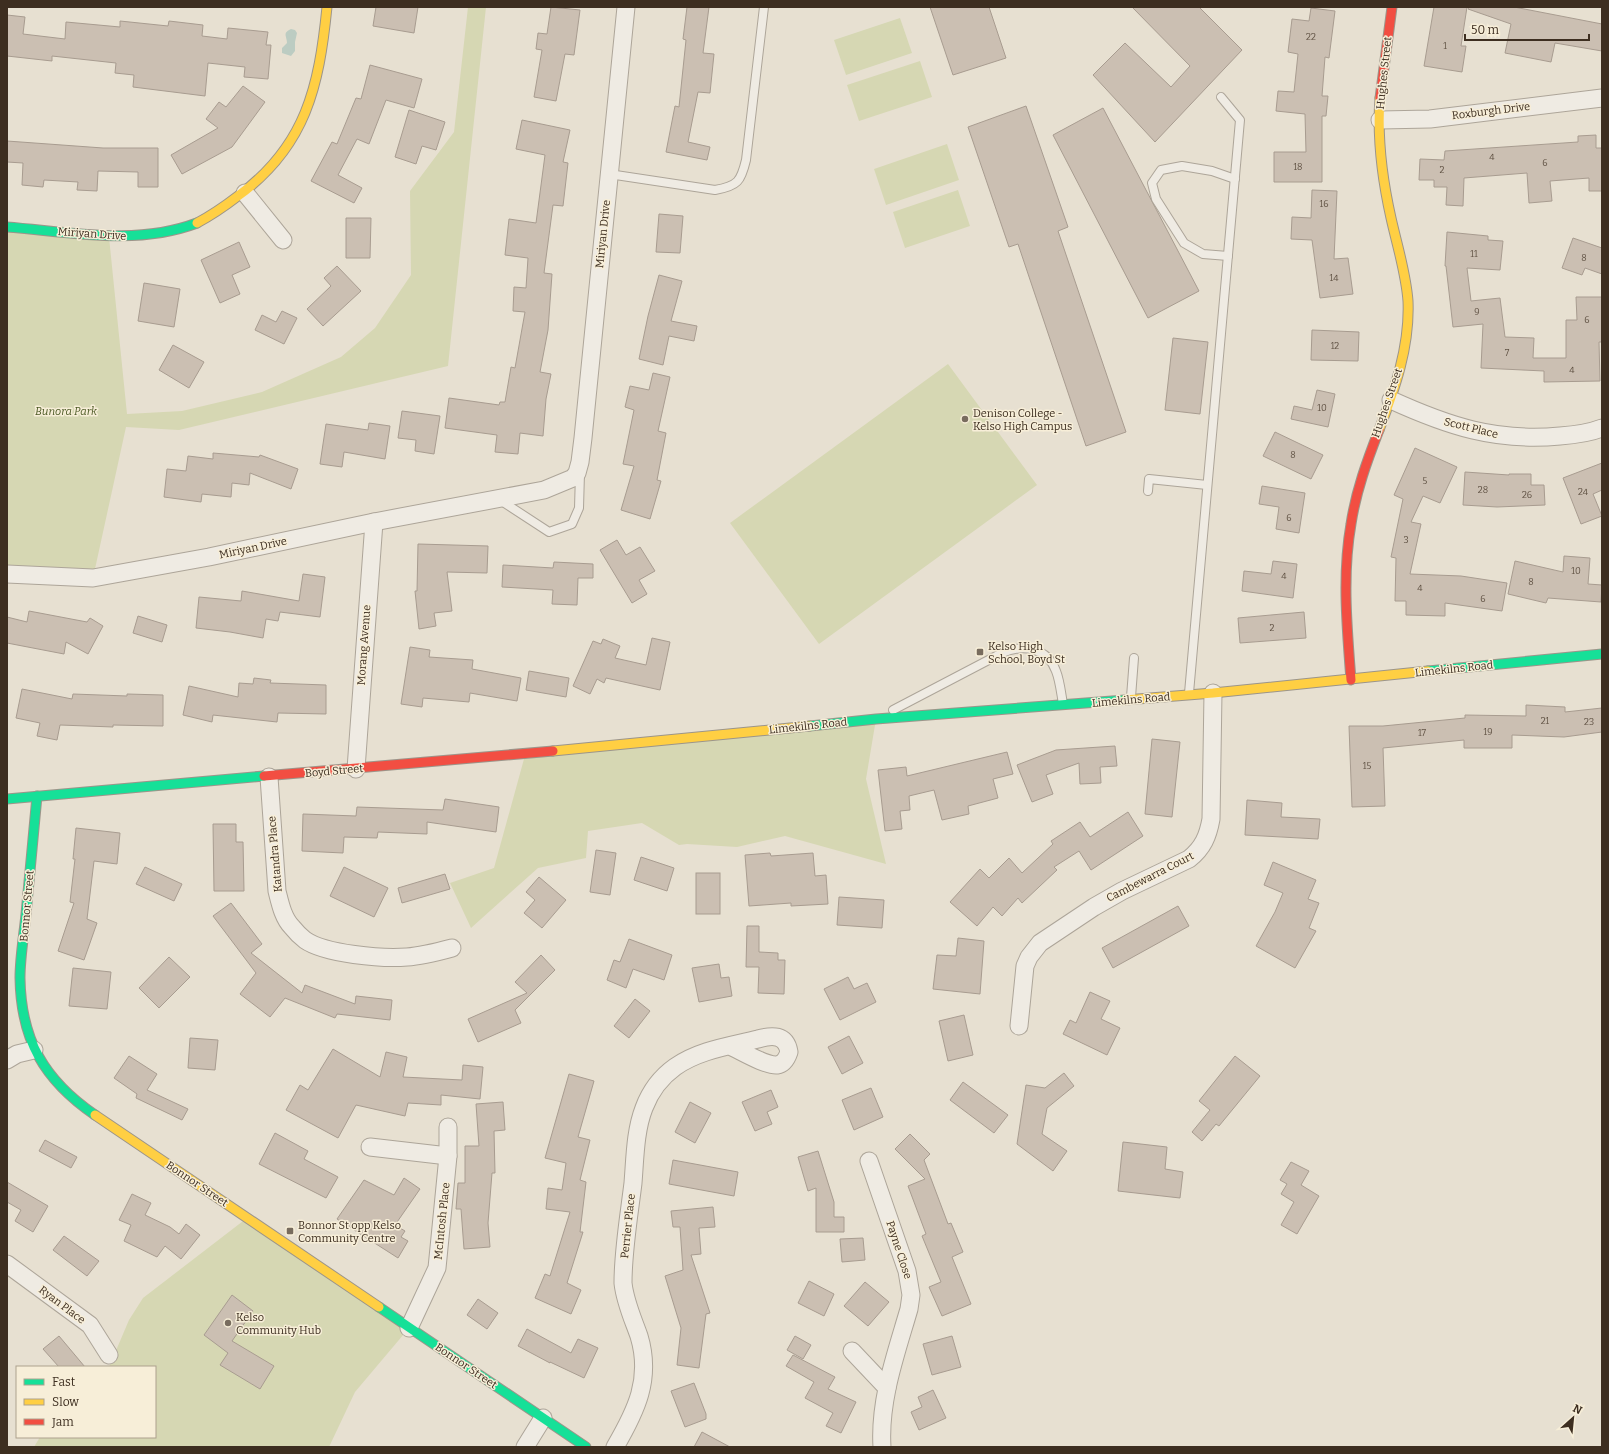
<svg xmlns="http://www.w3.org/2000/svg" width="1609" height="1454" viewBox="0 0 1609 1454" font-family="Bitter,serif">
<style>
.green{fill:#d6d7b3}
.water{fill:#bcccc2}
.building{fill:#cbbfb2;stroke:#a89c90}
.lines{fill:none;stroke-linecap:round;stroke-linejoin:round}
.lane-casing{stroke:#ada599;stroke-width:10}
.street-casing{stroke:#ada599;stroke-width:19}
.fast-casing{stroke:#9c958a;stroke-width:11}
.slow-casing{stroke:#9c958a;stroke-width:11}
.jam-casing{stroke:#9c958a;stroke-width:11}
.lane{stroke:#efebe3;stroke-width:8}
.street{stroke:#efebe3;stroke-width:17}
.fast{stroke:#16e098;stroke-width:9}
.slow{stroke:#ffcf43;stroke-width:9}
.jam{stroke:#f24e42;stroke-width:9}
.poi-dot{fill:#786c5e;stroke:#f7eed8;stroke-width:1.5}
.labels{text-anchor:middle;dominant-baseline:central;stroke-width:3;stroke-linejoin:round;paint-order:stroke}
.number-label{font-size:9px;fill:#605244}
.street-label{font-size:11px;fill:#3d2e20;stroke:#f7eed8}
.park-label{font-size:11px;font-style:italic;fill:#4d5a26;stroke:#f7eed8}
.poi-label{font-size:11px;fill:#3d2e20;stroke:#f7eed8;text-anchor:start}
</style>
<rect width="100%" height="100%" fill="#e7e0d1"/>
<g class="green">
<polygon points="468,7 486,7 448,366 179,430 126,427 93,578 7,574 7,227 109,237 127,414 182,411 262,392 341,357 375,328 411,275 410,191 454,132"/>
<polygon points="900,18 912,53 846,75 834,40"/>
<polygon points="920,61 932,97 859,121 847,85"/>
<polygon points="947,144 959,180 886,205 874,169"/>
<polygon points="958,190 970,226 905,248 893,212"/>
<polygon points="948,364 1037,485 819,644 730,523"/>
<polygon points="876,719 866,779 886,864 785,836 737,847 687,844 679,845 642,823 588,831 586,858 538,868 471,928 450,883 494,868 524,759"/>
<polygon points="247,1218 409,1328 355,1392 329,1447 34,1447 40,1437 155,1437 155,1367 109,1367 129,1320 143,1298"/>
</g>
<path class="water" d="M291,29l4,1 2,3 -2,9v9l-4,5 -9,-3v-5l5,-5c0,-7 -5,-10 4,-14z"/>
<g class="building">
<polygon points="376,7 418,7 414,33 373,26"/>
<polygon points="551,7 580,10 574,55 565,54 556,101 534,97 542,50 536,49 538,33 547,34"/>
<polygon points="687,7 709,7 703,53 714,54 710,93 698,92 688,142 710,147 707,160 666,152 675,106 679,107 686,40 683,39"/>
<polygon points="930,7 989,7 1006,58 953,75"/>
<polygon points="1132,7 1199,7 1242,50 1155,142 1093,75 1125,43 1171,87 1190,66"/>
<polygon points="1434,7 1467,7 1461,46 1466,46 1462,72 1424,66"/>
<polygon points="1469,7 1514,7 1602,24 1602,51 1555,43 1551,62 1505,53 1511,24 1468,9"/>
<polygon points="1311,8 1335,11 1329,58 1325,57 1322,96 1328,96 1326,116 1322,116 1322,182 1274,182 1274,152 1306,152 1305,114 1276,111 1278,91 1294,92 1298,54 1288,52 1292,19 1309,21"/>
<polygon points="7,15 25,17 23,34 65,39 66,22 120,27 120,21 168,26 169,21 203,25 202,36 227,39 228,28 268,32 266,45 271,45 268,79 244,77 245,67 208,63 205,96 133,87 134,75 115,73 116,63 52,56 52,61 7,56"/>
<polygon points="370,65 422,79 414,108 386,100 369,144 357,139 338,175 362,188 354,203 311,181 332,142 337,144 356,98 361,99"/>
<polygon points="243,86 265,102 232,147 182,174 171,155 218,128 206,119 219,102 226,107"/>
<polygon points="1026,106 1068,227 1058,231 1126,432 1086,446 1018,244 1009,247 968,127"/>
<polygon points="1103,108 1199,291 1148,318 1053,135"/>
<polygon points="409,110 445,122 436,150 422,146 416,164 395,157"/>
<polygon points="522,120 570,130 563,162 568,163 563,206 553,205 544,273 552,274 548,330 540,372 551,374 546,399 543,436 520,433 518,454 495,452 497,435 445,428 449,398 499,405 500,402 505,402 511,367 515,368 525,312 513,311 514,287 526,288 528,258 505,255 509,219 536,223 545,155 516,149"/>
<polygon points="1596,135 1596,148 1602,148 1602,191 1589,191 1589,178 1550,181 1552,201 1529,203 1527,173 1464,178 1463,206 1446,205 1447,187 1434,187 1434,180 1419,180 1420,159 1444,160 1445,151 1578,142 1578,136"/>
<polygon points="7,141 103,148 158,148 158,187 138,187 138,172 98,171 97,191 77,190 78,182 44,180 43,187 22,185 23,163 7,162"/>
<polygon points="1312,190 1337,191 1334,259 1348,258 1353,294 1320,298 1312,240 1291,239 1292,217 1311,218"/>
<polygon points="659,214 683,216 680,253 656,252"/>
<polygon points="346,218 371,218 370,258 346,258"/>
<polygon points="1447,232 1488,236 1488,240 1503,241 1500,270 1467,268 1471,301 1500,298 1505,337 1534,338 1533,358 1566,358 1566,320 1577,320 1576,297 1602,297 1602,342 1599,342 1600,381 1544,382 1544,371 1481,368 1483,324 1453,327 1446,266 1445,266"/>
<polygon points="1573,238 1602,248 1602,274 1585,268 1582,275 1562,268"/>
<polygon points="239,242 250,267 232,275 240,294 220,303 201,260"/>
<polygon points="337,266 361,291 323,326 307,309 331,286 324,278"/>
<polygon points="659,275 682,281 671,321 697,326 694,341 669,336 663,365 639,359 648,316"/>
<polygon points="144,283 180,289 174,327 138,321"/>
<polygon points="282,311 297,318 284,344 255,330 262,315 276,322"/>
<polygon points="1312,330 1359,332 1358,361 1311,360"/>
<polygon points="1173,338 1208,342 1200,414 1165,410"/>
<polygon points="173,345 204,362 189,388 159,370"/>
<polygon points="653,373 670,377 658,431 666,433 657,480 661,481 650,519 621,510 634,466 623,464 634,410 625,407 630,386 649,390"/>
<polygon points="1317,390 1335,394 1328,427 1291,419 1294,406 1312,410"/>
<polygon points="402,411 440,416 434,454 415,451 416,440 398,438"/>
<polygon points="369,423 390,426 385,459 344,452 342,467 320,464 326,424 368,430"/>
<polygon points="1275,432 1323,455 1311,479 1263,456"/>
<polygon points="1415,448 1457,467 1440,503 1423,496 1411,522 1421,524 1410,574 1461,576 1507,583 1502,611 1445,603 1445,616 1406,615 1406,601 1395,601 1396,558 1391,557 1403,499 1394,495"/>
<polygon points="213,453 259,457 260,455 298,469 291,489 250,473 249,485 232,483 231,497 202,494 201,502 164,497 167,469 186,471 188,456 213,459"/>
<polygon points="1602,463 1602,490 1593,494 1602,516 1581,524 1563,478"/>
<polygon points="1465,472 1509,475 1509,474 1531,474 1531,485 1544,485 1545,505 1497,507 1463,505"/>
<polygon points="1262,486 1305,493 1299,533 1276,529 1279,507 1259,504"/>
<polygon points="617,540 626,555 640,547 655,571 639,580 647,594 632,603 600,550"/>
<polygon points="418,544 488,546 487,573 447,572 452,611 434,613 436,626 419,629 415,591 417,591"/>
<polygon points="1564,556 1590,558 1588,584 1602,585 1601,602 1548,598 1546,603 1508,594 1515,561 1563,572"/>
<polygon points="1273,561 1297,564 1293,598 1242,591 1244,571 1271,574"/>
<polygon points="554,562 593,564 593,578 578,578 577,605 552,604 553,590 502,587 503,565 553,568"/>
<polygon points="303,574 325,577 320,617 280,612 278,621 266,619 263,638 230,632 196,628 199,597 241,601 242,591 299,601"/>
<polygon points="29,611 87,622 90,618 103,626 88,654 66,642 64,654 7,643 7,617 27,622"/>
<polygon points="1304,612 1306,638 1240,643 1238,618"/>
<polygon points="138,616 167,625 162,642 133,633"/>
<polygon points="652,638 670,642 660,690 606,678 604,683 597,679 590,694 573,686 593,641 601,644 603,639 620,646 615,658 646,665"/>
<polygon points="410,647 430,650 429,657 473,660 472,669 521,678 517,701 470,693 469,702 423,698 422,707 401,704"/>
<polygon points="529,671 569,678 566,697 526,690"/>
<polygon points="254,678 271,680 270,683 326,685 326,714 278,713 277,722 213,715 212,722 183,715 189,686 238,697 239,683 253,684"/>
<polygon points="22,689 72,699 73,694 127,696 127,694 163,695 163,726 113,725 113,727 60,725 57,740 37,736 40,723 16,718"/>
<polygon points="1526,705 1565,707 1565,712 1602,708 1602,732 1564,737 1512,735 1512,748 1464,748 1464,740 1383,748 1385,806 1352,807 1349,726 1383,726 1465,718 1465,715 1526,716"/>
<polygon points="1152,739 1180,742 1172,817 1145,814"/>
<polygon points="1115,746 1117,766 1100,767 1101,783 1080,784 1079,763 1046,775 1053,794 1032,802 1017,765 1056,750"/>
<polygon points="1007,752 1013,774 993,779 998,798 968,806 969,814 942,820 934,790 909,796 910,810 900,811 902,829 885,831 878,770 906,767 907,776"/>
<polygon points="445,799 499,807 496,832 427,822 427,834 378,832 377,838 344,837 343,853 302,851 303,814 356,816 357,807 443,810"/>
<polygon points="1247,800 1282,803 1281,817 1320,819 1318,839 1245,835"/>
<polygon points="1128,812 1143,836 1091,870 1079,851 1054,867 1057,870 1022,903 1018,898 1002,916 993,907 977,926 950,902 980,869 989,878 1009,858 1022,873 1053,844 1051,841 1080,822 1090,837"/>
<polygon points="213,824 236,824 236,842 243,842 244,891 214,891"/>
<polygon points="76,828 120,833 117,864 94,861 87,919 97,923 84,960 58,951 74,903 70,902 75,859 73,859"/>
<polygon points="596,850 616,853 610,895 590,892"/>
<polygon points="770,853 771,856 813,853 815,876 826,875 828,904 791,906 791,903 749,906 745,855"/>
<polygon points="641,857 674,868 667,891 634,880"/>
<polygon points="1273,862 1316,880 1308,899 1319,903 1309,928 1316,931 1295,968 1256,946 1275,912 1283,893 1264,885"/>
<polygon points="145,867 182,884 174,901 136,884"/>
<polygon points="344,867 388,888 374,917 330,896"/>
<rect x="696" y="873" width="24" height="41"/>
<polygon points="445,874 450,889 402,903 398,888"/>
<polygon points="539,877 566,900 542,928 524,913 535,900 526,892"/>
<polygon points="839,897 884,900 882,928 837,925"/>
<polygon points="231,903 262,944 251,953 302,993 305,985 355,1004 356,996 392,1000 390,1020 337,1014 335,1018 285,998 270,1017 240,994 256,973 213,916"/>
<polygon points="1178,906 1189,926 1113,968 1102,948"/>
<polygon points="747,926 759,926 759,952 778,953 778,960 785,960 784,994 758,993 759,967 746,967"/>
<polygon points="958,938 984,941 980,994 933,989 937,955 956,956"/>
<polygon points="629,939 672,955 664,980 633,969 626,988 607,980 614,960 620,962"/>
<polygon points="541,955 555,970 515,1010 521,1023 478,1042 468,1019 527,993 515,982"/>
<polygon points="169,957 190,977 159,1008 139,988"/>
<polygon points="719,964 721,978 729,977 732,996 699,1002 692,968"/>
<polygon points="73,968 111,972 107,1009 69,1006"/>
<polygon points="848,977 854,989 867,983 876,1002 840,1020 824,989"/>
<polygon points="1090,992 1110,1001 1101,1019 1120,1028 1107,1055 1063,1034 1070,1020 1076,1023"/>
<polygon points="635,999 650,1011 629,1038 614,1026"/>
<polygon points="964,1015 973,1055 948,1061 939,1021"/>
<polygon points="849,1036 863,1063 842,1074 828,1047"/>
<polygon points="190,1038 218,1040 215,1070 188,1068"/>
<polygon points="333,1049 380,1077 386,1052 407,1057 403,1077 462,1080 463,1065 483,1067 480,1099 441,1095 441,1105 408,1103 405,1116 356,1105 338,1138 286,1110 300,1085 308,1090"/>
<polygon points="129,1056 157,1074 147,1090 188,1109 182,1120 136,1098 137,1094 114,1078"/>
<polygon points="1235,1056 1260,1076 1219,1126 1216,1124 1202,1141 1192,1132 1210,1110 1199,1101"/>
<polygon points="1064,1073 1074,1086 1047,1108 1042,1134 1067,1151 1053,1171 1017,1144 1026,1085 1045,1088"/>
<polygon points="569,1074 594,1081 578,1137 590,1140 580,1180 586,1182 580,1232 583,1232 567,1283 581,1290 571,1314 535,1298 545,1274 550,1276 570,1212 546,1209 548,1188 562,1190 566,1163 545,1158"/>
<polygon points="963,1082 1008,1115 994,1133 950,1100"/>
<polygon points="871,1088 883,1117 854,1130 842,1100"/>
<polygon points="771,1090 778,1107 767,1112 772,1124 755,1131 742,1102"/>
<polygon points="503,1102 505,1130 494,1131 495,1173 492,1173 488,1223 490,1247 464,1249 461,1209 456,1209 458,1183 465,1183 465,1146 479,1146 476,1104"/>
<polygon points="690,1102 711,1113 695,1143 675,1132"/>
<polygon points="275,1133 308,1151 304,1159 338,1177 326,1198 259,1164"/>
<polygon points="910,1134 930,1154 924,1160 948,1224 951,1223 963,1252 952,1257 971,1304 942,1316 929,1287 941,1282 922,1236 926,1234 908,1186 925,1179 895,1149"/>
<polygon points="45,1140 77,1157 71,1168 39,1151"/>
<polygon points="1123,1142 1167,1147 1165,1169 1183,1172 1180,1198 1118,1191"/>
<polygon points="818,1151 834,1202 834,1217 844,1217 844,1232 816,1232 816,1188 808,1191 798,1157"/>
<polygon points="673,1160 738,1172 734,1196 669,1184"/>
<polygon points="1291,1162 1309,1171 1301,1185 1319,1196 1297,1234 1281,1225 1294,1202 1281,1194 1287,1184 1280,1180"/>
<polygon points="404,1178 420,1189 395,1225 405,1231 401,1237 408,1241 398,1258 337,1219 364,1180 394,1195"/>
<polygon points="7,1182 48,1206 33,1232 15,1221 21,1210 7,1202"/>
<polygon points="132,1194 151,1203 145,1215 170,1227 179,1234 186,1224 200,1235 181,1259 165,1246 157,1257 124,1241 131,1225 119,1220"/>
<polygon points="713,1207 715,1227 699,1228 701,1254 691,1255 710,1313 706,1314 699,1368 677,1365 681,1328 665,1276 683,1270 680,1227 673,1227 671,1211"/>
<polygon points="64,1236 99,1261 87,1276 53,1250"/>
<polygon points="863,1238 865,1260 842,1262 840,1239"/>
<polygon points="809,1281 834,1294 824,1316 798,1303"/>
<polygon points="865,1282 889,1302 868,1326 844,1306"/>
<polygon points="232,1295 253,1311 232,1341 274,1366 260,1389 220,1365 228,1353 204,1335"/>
<polygon points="478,1299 498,1313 487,1329 467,1315"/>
<polygon points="527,1329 571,1353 578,1339 598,1348 584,1378 550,1362 550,1363 518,1346"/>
<polygon points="59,1336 85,1367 59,1367 43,1349"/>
<polygon points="795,1336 811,1345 803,1359 787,1350"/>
<polygon points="952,1336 961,1367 932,1375 923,1344"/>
<polygon points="793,1355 835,1377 828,1389 856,1402 841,1433 826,1426 833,1413 805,1398 814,1382 786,1366"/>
<polygon points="694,1383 706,1414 706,1419 685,1427 671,1391"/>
<polygon points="933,1390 946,1418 919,1430 911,1412 922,1407 918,1397"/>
<polygon points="702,1432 730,1447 694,1447"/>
</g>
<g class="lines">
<g class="lane-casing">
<g id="lane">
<path d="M609,174l106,16c23,-4 26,-9 31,-30l18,-153"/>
<polyline points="1228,256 1203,254 1184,243 1156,199 1152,183 1161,170 1182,166 1212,171 1235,179"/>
<polyline points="1148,491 1149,479 1207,485"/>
<polyline points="500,500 549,532 572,524 579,508 580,473"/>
<polyline points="1189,693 1240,120 1221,97"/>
<polyline points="1131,697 1134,658"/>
<path d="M893,710l109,-57c21,-9 45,-6 54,18 4,10 5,22 7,33"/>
</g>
</g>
<g class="street-casing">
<g id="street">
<polyline points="1380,120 1430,119 1602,98"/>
<polyline points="245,193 283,240"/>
<path d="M1391,400c57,26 105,42 169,36 14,-1 29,-3 42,-8"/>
<polyline points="7,574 93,578 209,557 374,522 544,490 573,478 577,473 580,462 583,438 626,7"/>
<polyline points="356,769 374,522"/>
<path d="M269,777l8,114c3,12 6,27 15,36 4,5 9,10 13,13 20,14 77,19 102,17 15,-1 30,-5 45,-9"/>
<path d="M1019,1026l6,-60 4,-9 11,-14 54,-36 28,-16 67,-32c14,-11 19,-23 22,-40l2,-126"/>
<polyline points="7,1060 17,1054 34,1050"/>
<polyline points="370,1147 448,1156"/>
<path d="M869,1161l38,110 4,24 -2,14c-13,45 -30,91 -27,138"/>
<polyline points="7,1264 90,1325 109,1355"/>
<polyline points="409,1328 437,1268 448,1156 448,1127"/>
<polyline points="852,1351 887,1388"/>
<polyline points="525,1447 543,1418"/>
<path d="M615,1447c21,-36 37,-68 24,-111 -6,-17 -14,-34 -16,-53 0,-33 6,-67 10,-100 2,-24 2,-52 11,-75 6,-16 17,-31 31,-41 24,-17 55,-21 83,-28 14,-4 28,-5 31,13 -2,6 -5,12 -12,13 -11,1 -36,-14 -47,-19"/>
</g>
</g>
<g class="fast-casing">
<g id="fast">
<path d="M7,227c63,5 129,19 190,-4"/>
<polyline points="1428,671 1602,654"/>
<polyline points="810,726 876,719 1125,700"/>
<path d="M37,796c-4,39 -7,79 -11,118 -2,21 -6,43 -6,64 1,62 24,102 75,137"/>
<polyline points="7,799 264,776"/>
<polyline points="379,1307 586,1447"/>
</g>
</g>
<g class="slow-casing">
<g id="slow">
<path d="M197,223c15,-8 28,-17 41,-27 68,-50 81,-109 89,-189"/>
<path d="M1379,430c16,-41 31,-84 29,-129 -2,-28 -11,-56 -17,-83 -9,-40 -14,-80 -11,-120"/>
<polyline points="1125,700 1213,693 1428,671"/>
<polyline points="553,751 810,726"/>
<polyline points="95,1115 379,1307"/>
</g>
</g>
<g class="jam-casing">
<g id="jam">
<polyline points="1380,98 1392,7"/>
<path d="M1351,680c-4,-52 -9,-105 0,-156 5,-33 16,-63 28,-94"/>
<polyline points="264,776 553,751"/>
</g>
</g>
<use href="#lane" class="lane"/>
<use href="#street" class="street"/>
<use href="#fast" class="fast"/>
<use href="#slow" class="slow"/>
<use href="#jam" class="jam"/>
</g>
<g class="poi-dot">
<circle cx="965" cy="419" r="4"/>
<rect x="976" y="648" width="8" height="8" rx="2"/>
<rect x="286" y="1227" width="8" height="8" rx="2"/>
<circle cx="228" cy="1323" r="4"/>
</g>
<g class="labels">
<g class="number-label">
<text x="1311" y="37">22</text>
<text x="1445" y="46">1</text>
<text x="1492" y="157">4</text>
<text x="1545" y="163">6</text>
<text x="1298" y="167">18</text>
<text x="1442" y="170">2</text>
<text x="1324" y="204">16</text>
<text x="1474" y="254">11</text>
<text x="1584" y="258">8</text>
<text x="1334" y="278">14</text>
<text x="1477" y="312">9</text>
<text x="1587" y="320">6</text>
<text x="1335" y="346">12</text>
<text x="1507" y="353">7</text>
<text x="1572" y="370">4</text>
<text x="1322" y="408">10</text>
<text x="1293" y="455">8</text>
<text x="1425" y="481">5</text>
<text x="1483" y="490">28</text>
<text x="1583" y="492">24</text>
<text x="1527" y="495">26</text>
<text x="1289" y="518">6</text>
<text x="1406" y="540">3</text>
<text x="1576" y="571">10</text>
<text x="1284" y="576">4</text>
<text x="1531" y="582">8</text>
<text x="1420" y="588">4</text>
<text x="1483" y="599">6</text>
<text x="1272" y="628">2</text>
<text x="1545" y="721">21</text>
<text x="1589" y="722">23</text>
<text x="1488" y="732">19</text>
<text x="1422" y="733">17</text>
<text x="1367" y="766">15</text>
</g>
<g class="street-label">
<text transform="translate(1384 73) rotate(-84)">Hughes Street</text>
<text transform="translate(1491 111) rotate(-7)">Roxburgh Drive</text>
<text transform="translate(92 234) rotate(4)">Miriyan Drive</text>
<text transform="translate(603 234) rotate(-84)">Miriyan Drive</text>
<text transform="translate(1387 403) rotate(-71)">Hughes Street</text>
<text transform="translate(1471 428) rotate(14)">Scott Place</text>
<text transform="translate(253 548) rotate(-12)">Miriyan Drive</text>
<text transform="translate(364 645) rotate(-86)">Morang Avenue</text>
<text transform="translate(1454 669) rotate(-6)">Limekilns Road</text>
<text transform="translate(1131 700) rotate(-5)">Limekilns Road</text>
<text transform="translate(808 726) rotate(-6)">Limekilns Road</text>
<text transform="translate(334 771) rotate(-5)">Boyd Street</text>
<text transform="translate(275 854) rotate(-95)">Katandra Place</text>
<text transform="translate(1150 877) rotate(-27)">Cambewarra Court</text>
<text transform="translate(27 906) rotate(-85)">Bonnor Street</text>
<text transform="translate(197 1184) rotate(34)">Bonnor Street</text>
<text transform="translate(442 1221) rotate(-84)">McIntosh Place</text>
<text transform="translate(628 1226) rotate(-84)">Perrier Place</text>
<text transform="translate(899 1250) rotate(72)">Payne Close</text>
<text transform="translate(62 1305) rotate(37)">Ryan Place</text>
<text transform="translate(466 1366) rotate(34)">Bonnor Street</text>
</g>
<g class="park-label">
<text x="66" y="411">Bunora Park</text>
</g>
<g class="poi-label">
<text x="973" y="413">Denison College -<tspan x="973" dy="13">Kelso High Campus</tspan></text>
<text x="988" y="646">Kelso High<tspan x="988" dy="13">School, Boyd St</tspan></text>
<text x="298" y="1225">Bonnor St opp Kelso<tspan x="298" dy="13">Community Centre</tspan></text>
<text x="236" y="1317">Kelso<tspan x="236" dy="13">Community Hub</tspan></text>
</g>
</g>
<rect width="1609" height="1454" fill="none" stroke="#3d2e20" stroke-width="16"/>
<rect x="16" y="1366" width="140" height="72" fill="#f7eed8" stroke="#ada18e"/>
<rect x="24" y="1379" width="20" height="6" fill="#16e098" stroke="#ada18e"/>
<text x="52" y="1386" font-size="12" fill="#3d2e20">Fast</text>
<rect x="24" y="1399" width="20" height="6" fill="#ffcf43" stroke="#ada18e"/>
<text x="52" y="1406" font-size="12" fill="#3d2e20">Slow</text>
<rect x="24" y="1419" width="20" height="6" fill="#f24e42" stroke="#ada18e"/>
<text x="52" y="1426" font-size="12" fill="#3d2e20">Jam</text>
<g transform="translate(1573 1418) rotate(27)" stroke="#f7eed8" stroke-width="3" paint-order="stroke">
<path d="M0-3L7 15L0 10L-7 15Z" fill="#3d2e20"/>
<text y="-6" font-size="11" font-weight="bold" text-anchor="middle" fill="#3d2e20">N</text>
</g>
<path d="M1465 34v6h124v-6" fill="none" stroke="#3d2e20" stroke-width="2"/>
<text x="1471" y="34" font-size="12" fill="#3d2e20" stroke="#f7eed8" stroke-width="3" paint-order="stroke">50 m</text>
</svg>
